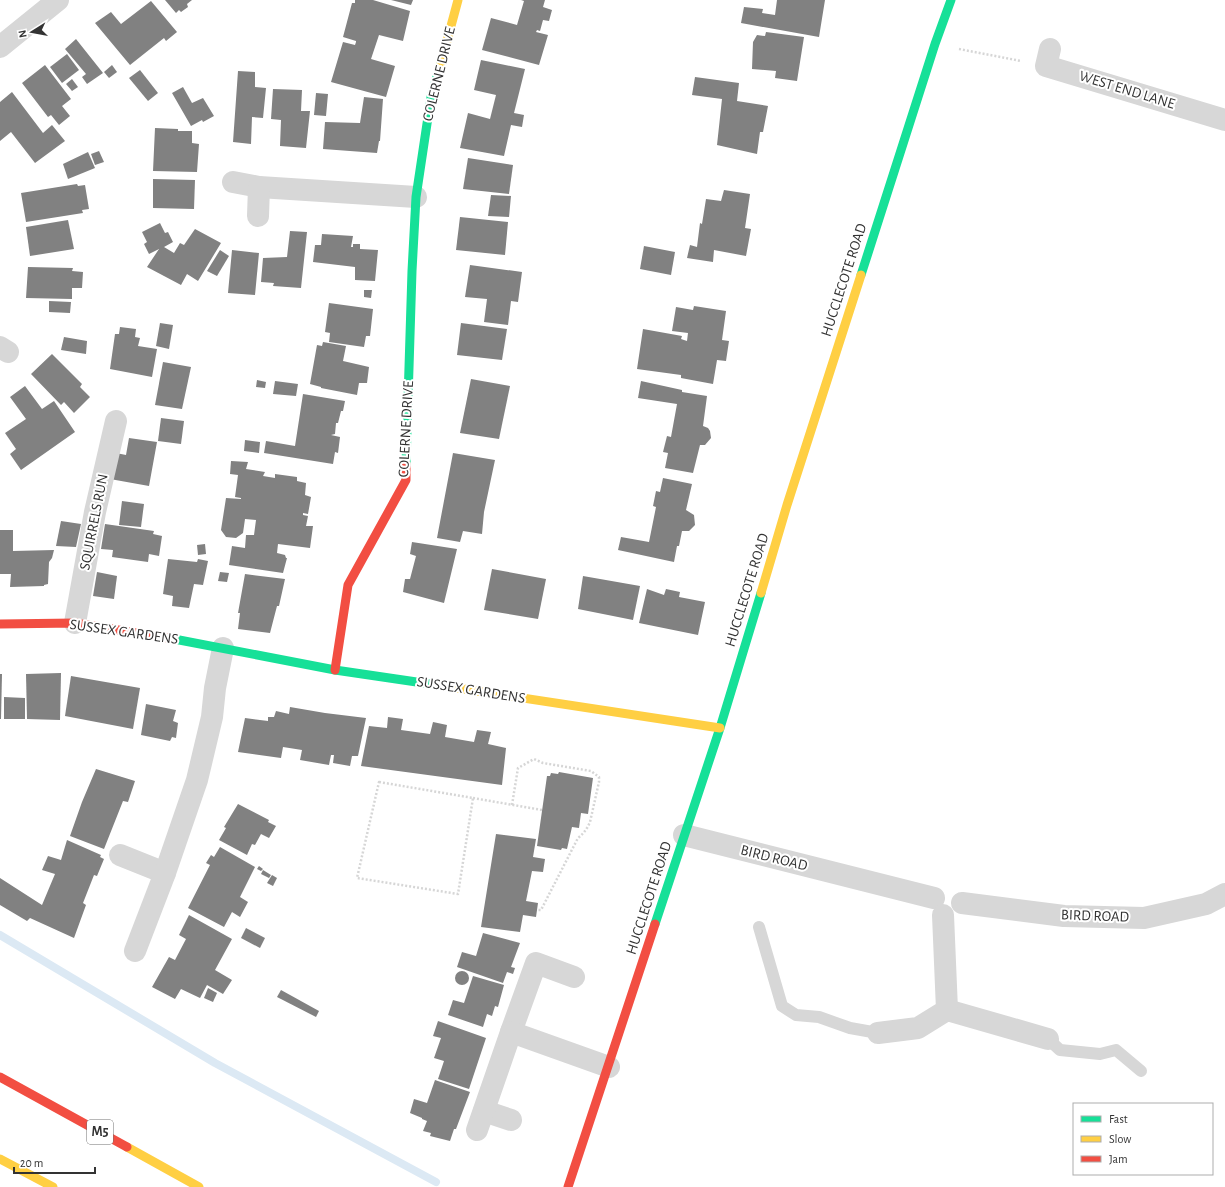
<svg xmlns="http://www.w3.org/2000/svg" width="1225" height="1187" viewBox="0 0 1225 1187" font-family="'Alegreya Sans',sans-serif">
<style>
.lines{fill:none;stroke-linecap:round;stroke-linejoin:round}
.stream{stroke:#dce9f4;stroke-width:8}
.building{fill:#818181}
.path{stroke:#d6d6d6;stroke-width:2.5;stroke-dasharray:2 2;stroke-linecap:butt}
.lane{stroke:#d7d7d7;stroke-width:12}
.street{stroke:#d7d7d7;stroke-width:22}
.fast{stroke:#16e098;stroke-width:9}
.slow{stroke:#ffcf43;stroke-width:9}
.jam{stroke:#f24e42;stroke-width:9}
.labels{text-anchor:middle;dominant-baseline:central;stroke-width:4;stroke-linejoin:round;paint-order:stroke}
.shield{fill:#fff;stroke:#707070;stroke-width:1}
.shield-label{font-size:14px;font-weight:bold;fill:#333}
.street-label{font-size:15px;fill:#333;stroke:#fff}
</style>
<rect width="100%" height="100%" fill="#fff"/>
<g class="lines">
<polyline class="stream" points="0,935 215,1063 436,1182"/>
</g>
<g class="building">
<polygon points="165,0 192,0 187,4 188,7 181,12 179,10 176,13"/>
<polygon points="355,0 373,0 410,11 403,41 379,35 371,59 395,66 386,97 331,82 343,42 355,45 356,42 356,41 343,37 352,3 355,3"/>
<polygon points="391,0 413,0 411,5"/>
<polygon points="521,0 545,0 543,7 552,10 549,21 543,20 540,31 537,30 536,32 548,35 539,65 482,50 491,18 517,25 524,1"/>
<polygon points="777,0 825,0 819,37 741,23 744,7 763,9 762,13 775,15"/>
<polygon points="151,1 177,32 166,41 164,38 130,65 95,23 111,12 121,24"/>
<polygon points="766,32 804,37 797,81 775,78 776,71 752,69 753,42 757,35 765,36"/>
<polygon points="76,39 103,73 87,84 82,77 86,74 65,49"/>
<polygon points="67,54 79,70 62,83 50,67"/>
<polygon points="481,60 525,69 514,113 524,115 522,127 511,125 504,156 460,148 468,113 490,119 496,95 474,90"/>
<polygon points="45,65 71,99 62,106 70,116 59,125 51,115 48,117 22,83"/>
<polygon points="112,65 117,72 109,78 104,72"/>
<polygon points="140,70 158,93 148,101 129,78"/>
<polygon points="238,71 255,72 255,87 266,88 263,118 252,117 251,144 233,142"/>
<polygon points="695,77 739,83 737,101 768,106 763,132 760,132 757,154 717,145 722,99 692,95"/>
<polygon points="72,79 78,87 72,91 66,84"/>
<polygon points="183,87 192,103 203,98 214,116 203,122 202,120 191,126 172,93"/>
<polygon points="273,89 302,90 301,111 310,111 306,148 280,146 281,120 271,119"/>
<polygon points="12,92 43,133 52,125 65,141 35,163 11,132 0,141 0,102"/>
<polygon points="316,93 328,94 326,116 314,115"/>
<polygon points="364,97 383,99 380,141 379,141 377,153 323,149 325,122 360,123"/>
<polygon points="155,128 178,129 178,131 192,131 192,143 199,144 197,172 153,171"/>
<polygon points="99,151 104,162 95,165 91,154"/>
<polygon points="88,152 95,168 68,179 63,164"/>
<polygon points="468,158 513,165 509,194 463,189"/>
<polygon points="153,179 195,180 194,209 153,208"/>
<polygon points="77,184 78,186 85,185 89,209 82,210 83,213 26,222 21,193"/>
<polygon points="724,190 750,194 745,228 751,229 746,256 714,250 713,262 687,258 690,245 697,247 700,223 702,224 706,199 721,201"/>
<polygon points="491,195 511,196 509,217 488,216"/>
<polygon points="460,217 508,222 505,255 456,250"/>
<polygon points="68,220 74,249 30,256 26,227"/>
<polygon points="160,223 165,233 168,232 173,242 164,247 174,253 180,243 184,245 195,229 221,243 198,281 187,274 181,285 147,267 159,249 149,254 144,244 147,242 142,232"/>
<polygon points="290,231 307,232 301,288 273,286 274,283 261,282 263,258 287,257"/>
<polygon points="322,234 353,236 351,247 353,247 353,244 360,244 360,249 378,250 375,281 355,280 355,267 313,262 315,245 321,245"/>
<polygon points="644,246 675,252 671,275 640,269"/>
<polygon points="220,250 229,256 217,276 207,271"/>
<polygon points="232,250 259,253 255,295 228,293"/>
<polygon points="470,265 522,272 518,302 511,301 508,325 484,322 487,299 465,297"/>
<polygon points="28,267 73,268 72,271 83,272 82,288 72,288 72,299 26,298"/>
<polygon points="364,290 372,290 371,298 364,297"/>
<polygon points="49,301 71,302 70,313 49,312"/>
<polygon points="329,303 373,309 370,336 366,336 364,347 329,342 330,333 325,332"/>
<polygon points="694,306 726,311 722,340 729,341 726,361 717,360 713,384 681,378 681,375 637,369 643,329 682,336 681,339 687,341 688,333 672,331 676,307 693,310"/>
<polygon points="160,323 173,325 169,349 156,346"/>
<polygon points="461,323 507,329 502,360 457,355"/>
<polygon points="120,327 136,329 135,337 140,338 138,346 157,349 152,377 110,369 115,334 119,334"/>
<polygon points="64,337 87,341 86,354 61,350"/>
<polygon points="323,342 346,346 343,361 369,367 367,383 359,383 357,395 321,388 321,387 310,384 317,345 322,346"/>
<polygon points="52,354 82,384 80,387 90,397 74,413 64,402 61,405 31,374"/>
<polygon points="163,362 191,367 182,409 155,405"/>
<polygon points="471,379 510,386 499,439 460,433"/>
<polygon points="257,380 266,382 265,388 256,387"/>
<polygon points="275,381 298,384 296,396 273,394"/>
<polygon points="641,381 682,390 682,392 707,396 703,426 708,428 710,431 711,438 705,445 700,445 693,473 665,468 668,453 663,452 667,436 671,437 677,404 638,398"/>
<polygon points="25,386 42,409 54,401 75,432 21,470 10,454 16,449 5,433 26,419 10,397"/>
<polygon points="303,394 345,401 343,411 341,411 338,423 336,423 335,434 331,435 340,437 338,453 335,452 333,464 264,453 266,441 295,446"/>
<polygon points="161,418 184,421 181,444 158,441"/>
<polygon points="129,438 157,442 149,486 110,479 116,453 126,455"/>
<polygon points="245,440 260,442 259,453 244,451"/>
<polygon points="453,453 495,460 484,512 482,534 463,531 460,542 437,538"/>
<polygon points="231,461 248,462 246,469 265,472 263,476 275,478 275,474 297,477 297,481 306,483 305,495 311,497 308,514 303,513 303,515 308,516 306,526 313,526 310,548 278,544 277,553 285,555 286,558 287,558 283,573 229,565 232,546 245,548 246,535 254,535 256,520 245,519 243,533 236,538 226,537 221,530 226,498 241,499 241,498 235,497 238,475 230,474"/>
<polygon points="663,478 692,484 686,510 694,515 695,525 689,531 682,531 679,546 677,546 674,562 618,550 621,537 649,542 656,507 653,506 656,491 660,492"/>
<polygon points="122,501 144,504 141,527 119,525"/>
<polygon points="61,521 81,524 76,547 56,546"/>
<polygon points="105,524 154,531 153,534 162,536 159,556 149,554 148,562 112,557 113,550 101,549"/>
<polygon points="0,530 13,530 13,551 54,550 52,558 49,562 48,584 44,585 44,586 10,587 11,574 0,574"/>
<polygon points="412,542 457,549 444,603 403,592 405,579 410,579 416,556 410,554"/>
<polygon points="205,544 206,554 198,555 197,545"/>
<polygon points="168,559 197,562 198,559 208,561 203,585 194,584 189,608 172,606 173,596 163,594"/>
<polygon points="492,569 546,579 538,619 484,610"/>
<polygon points="97,572 117,576 114,599 93,596"/>
<polygon points="220,572 229,573 227,582 218,581"/>
<polygon points="245,574 285,579 279,606 277,606 270,633 238,629 240,613 238,613"/>
<polygon points="583,576 640,586 633,620 578,609"/>
<polygon points="647,589 664,595 666,589 680,592 679,597 705,602 698,635 639,623"/>
<polygon points="61,673 60,720 27,719 26,674"/>
<polygon points="0,674 2,674 1,719 0,719"/>
<polygon points="71,676 140,688 133,729 65,716"/>
<polygon points="4,697 25,698 25,719 4,719"/>
<polygon points="146,704 176,710 173,721 178,723 176,738 172,737 170,741 141,735"/>
<polygon points="290,707 325,713 366,718 358,756 352,756 350,766 333,763 334,755 331,755 329,765 300,760 302,750 283,747 281,758 238,752 245,718 268,721 268,717 274,717 276,711 289,714"/>
<polygon points="388,717 403,719 401,730 430,734 433,722 447,725 445,737 474,742 477,730 491,732 488,744 506,748 502,785 361,766 369,726 387,728"/>
<polygon points="96,769 135,781 128,802 123,801 104,849 70,836 82,802"/>
<polygon points="559,772 593,778 588,814 581,813 579,828 572,827 567,849 562,848 561,850 537,846 547,776 550,776 551,773 558,774"/>
<polygon points="238,804 269,820 268,822 276,826 269,838 261,834 255,845 252,844 247,855 219,840 226,828 224,827"/>
<polygon points="496,834 536,839 533,857 545,859 543,872 532,871 526,901 538,903 536,917 523,915 520,932 481,927"/>
<polygon points="67,840 101,855 100,857 104,859 97,876 94,875 83,903 86,905 74,938 30,918 27,921 0,905 0,878 42,905 55,874 42,870 48,856 61,860"/>
<polygon points="220,847 255,867 240,897 248,902 240,917 232,912 224,927 188,908 210,865 206,863 211,855 214,857"/>
<polygon points="259,866 263,869 261,871 257,869"/>
<polygon points="263,870 271,875 269,878 261,874"/>
<polygon points="272,875 277,878 273,886 267,883"/>
<polygon points="189,915 232,939 215,970 232,980 223,994 207,985 200,998 181,989 175,999 152,987 169,957 175,960 186,939 179,935"/>
<polygon points="246,928 265,938 260,948 241,938"/>
<polygon points="483,933 520,943 511,967 515,968 513,974 507,972 503,983 457,967 462,952 476,956"/>
<circle cx="462" cy="978" r="7"/>
<polygon points="473,976 504,985 498,1007 495,1006 492,1016 487,1014 483,1027 448,1015 453,1000 464,1003"/>
<polygon points="208,988 217,993 213,1002 204,998"/>
<polygon points="281,990 319,1011 316,1017 277,997"/>
<polygon points="438,1021 486,1038 469,1089 438,1079 444,1061 434,1058 441,1038 433,1036"/>
<polygon points="435,1080 470,1092 456,1129 454,1129 450,1141 430,1136 431,1133 423,1131 427,1121 422,1119 422,1118 410,1113 414,1099 427,1103"/>
</g>
<g class="lines">
<g class="path">
<polyline points="959,49 1021,61"/>
<polygon points="379,782 473,798 458,894 357,878"/>
<polyline points="473,798 542,810"/>
<path d="M512,805l6,-37 16,-9 9,4 48,8 8,6v5l-9,40c-3,7 -6,11 -12,16l-37,72h-4"/>
</g>
<g class="lane">
<polyline points="759,927 782,1006 796,1015 819,1017 850,1028 878,1033"/>
<polyline points="1048,1039 1060,1050 1100,1054 1116,1050 1141,1071"/>
</g>
<g class="street">
<polyline points="0,47 58,0"/>
<polyline points="1050,49 1046,66 1225,120"/>
<polyline points="233,182 259,187 416,197"/>
<polyline points="258,216 259,187"/>
<polyline points="0,347 8,352"/>
<polyline points="75,623 95,512 116,421"/>
<polyline points="684,835 934,898"/>
<polyline points="120,855 165,873"/>
<polyline points="962,903 1064,916 1144,918 1206,904 1225,894"/>
<polyline points="135,951 165,873 197,780 212,717 215,688 223,648"/>
<polyline points="947,1010 1048,1039"/>
<polyline points="511,1032 536,963 574,977"/>
<polyline points="878,1033 918,1028 947,1010 943,915"/>
<polyline points="484,1111 511,1120"/>
<polyline points="477,1130 511,1032 609,1067"/>
</g>
<g class="fast">
<polyline points="861,275 935,44 951,0"/>
<polyline points="406,464 412,271 416,197 431,97 441,63"/>
<polyline points="174,639 335,670 437,685"/>
<polyline points="655,924 720,728 761,593"/>
</g>
<g class="slow">
<polyline points="441,63 458,0"/>
<polyline points="761,593 787,505 861,275"/>
<polyline points="437,685 720,728"/>
<polyline points="127,1147 199,1187"/>
<polyline points="0,1159 53,1187"/>
</g>
<g class="jam">
<polyline points="0,624 75,623 174,639"/>
<polyline points="335,670 348,585 406,480 406,464"/>
<polyline points="0,1077 127,1147"/>
<polyline points="568,1187 655,924"/>
</g>
</g>
<g class="labels">
<rect class="shield" x="87" y="1120" width="26" height="24" rx="3"/>
<g class="shield-label">
<text x="100" y="1132">M5</text>
</g>
<g class="street-label">
<text transform="translate(439 74) rotate(-76)">COLERNE DRIVE</text>
<text transform="translate(1127 90) rotate(17)">WEST END LANE</text>
<text transform="translate(844 280) rotate(-72)">HUCCLECOTE ROAD</text>
<text transform="translate(406 429) rotate(-87)">COLERNE DRIVE</text>
<text transform="translate(94 522) rotate(-79)">SQUIRRELS RUN</text>
<text transform="translate(747 590) rotate(-73)">HUCCLECOTE ROAD</text>
<text transform="translate(124 632) rotate(8)">SUSSEX GARDENS</text>
<text transform="translate(471 690) rotate(9)">SUSSEX GARDENS</text>
<text transform="translate(774 858) rotate(14)">BIRD ROAD</text>
<text transform="translate(649 898) rotate(-72)">HUCCLECOTE ROAD</text>
<text transform="translate(1095 916) rotate(2)">BIRD ROAD</text>
</g>
</g>
<rect x="1073" y="1103" width="140" height="72" fill="#ffffff" stroke="#adadad"/>
<rect x="1081" y="1116" width="20" height="6" fill="#16e098" stroke="#adadad"/>
<text x="1109" y="1123" font-size="12" fill="#333333">Fast</text>
<rect x="1081" y="1136" width="20" height="6" fill="#ffcf43" stroke="#adadad"/>
<text x="1109" y="1143" font-size="12" fill="#333333">Slow</text>
<rect x="1081" y="1156" width="20" height="6" fill="#f24e42" stroke="#adadad"/>
<text x="1109" y="1163" font-size="12" fill="#333333">Jam</text>
<g transform="translate(32 32) rotate(259)" stroke="#ffffff" stroke-width="3" paint-order="stroke">
<path d="M0-3L7 15L0 10L-7 15Z" fill="#333333"/>
<text y="-6" font-size="11" font-weight="bold" text-anchor="middle" fill="#333333">N</text>
</g>
<path d="M14 1167v6h81v-6" fill="none" stroke="#333333" stroke-width="2"/>
<text x="20" y="1167" font-size="12" fill="#333333" stroke="#ffffff" stroke-width="3" paint-order="stroke">20 m</text>
</svg>
